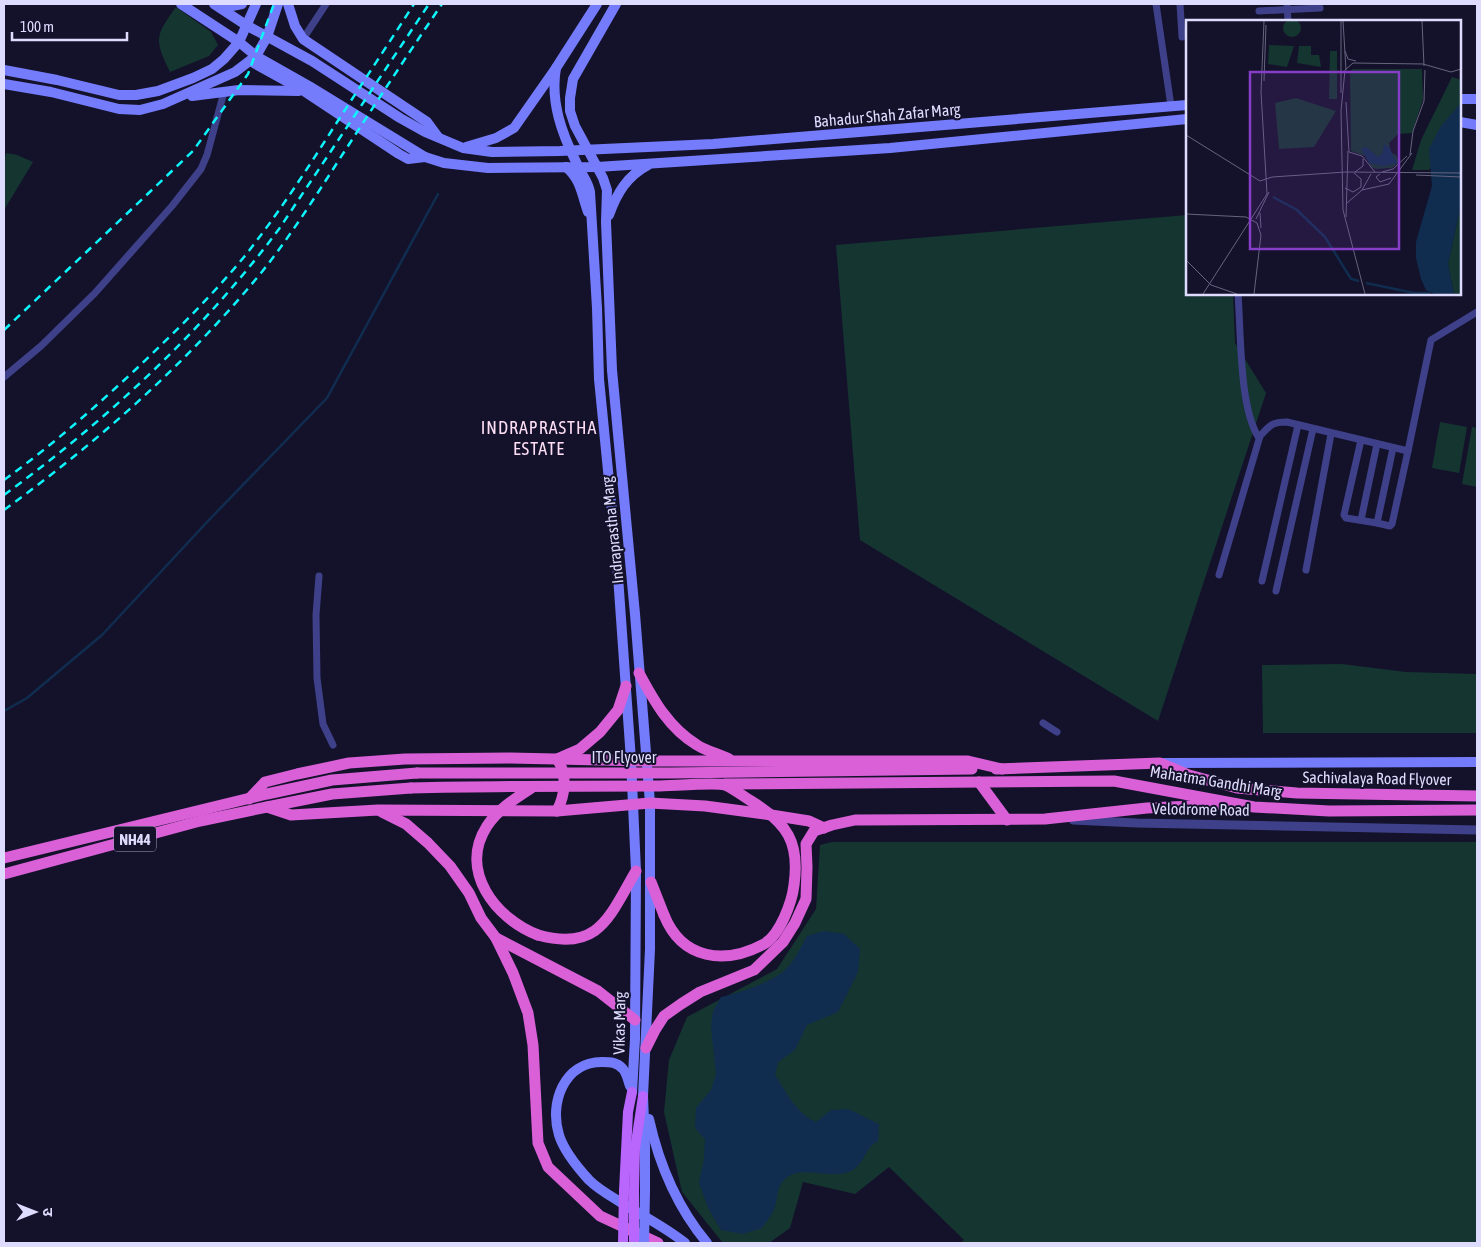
<svg xmlns="http://www.w3.org/2000/svg" width="1481" height="1247" viewBox="0 0 1481 1247" font-family="'Asap Condensed','Noto Sans Devanagari',sans-serif">
<style>
.green{fill:#153531}
.water{fill:#102d50}
.lines{fill:none;stroke-linecap:round;stroke-linejoin:round}
.stream{stroke:#102d50;stroke-width:2.5}
.minor{stroke:#3e4189;stroke-width:7}
.tertiary{stroke:#3e4189;stroke-width:9}
.secondary{stroke:#757cfc;stroke-width:10}
.primary{stroke:#b866fc;stroke-width:10}
.trunk{stroke:#da60d8;stroke-width:11}
.rail{stroke:#0df4fa;stroke-width:2.5;stroke-dasharray:8 6;stroke-linecap:butt}
.secondary-bridge{stroke:#757cfc;stroke-width:10}
.primary-bridge{stroke:#b866fc;stroke-width:10}
.trunk-bridge{stroke:#da60d8;stroke-width:11}
.labels{text-anchor:middle;dominant-baseline:central;stroke-width:4;stroke-linejoin:round;paint-order:stroke}
.shield{fill:#14122b;stroke:#a19fbf;stroke-width:1}
.shield-label{font-size:15px;font-weight:bold;fill:#dedcfe}
.street-label{font-size:16px;fill:#dedcfe;stroke:#14122b}
.neighbourhood-label{font-size:18px;letter-spacing:1px;fill:#fedef5;stroke:#14122b}
.inset-river{fill:none;stroke:#102d50;stroke-width:2.5}
.inset-road{fill:none;stroke:#65637f;stroke-width:1}
.view{fill:#853ec5;fill-opacity:0.15;stroke:#853ec5;stroke-width:2.5}
.inset-edge{fill:none;stroke:#dedcfe;stroke-width:2.5}
</style>
<rect width="100%" height="100%" fill="#14122b"/>
<g class="green">
<path d="M176,7l35,25 7,13 -9,11 -39,16c-16,-33 -15,-36 6,-65z"/>
<polygon points="6,153 17,155 33,162 4,210 4,167"/>
<polygon points="1187,215 1187,294 1233,294 1235,343 1266,393 1158,721 860,540 836,245"/>
<polygon points="1440,422 1467,427 1459,473 1432,468"/>
<polygon points="1472,427 1477,428 1477,487 1462,484"/>
<polygon points="1342,664 1406,672 1477,674 1477,733 1263,733 1262,665"/>
<polygon points="832,842 1477,842 1477,1243 961,1243 964,1240 889,1167 855,1194 803,1182 790,1228 769,1243 723,1243 682,1192 664,1112 669,1060 687,1017 777,969 816,909 820,845"/>
</g>
<path class="water" d="M824,931l20,3 16,15 -2,23 -20,40 -31,13 -12,25 -17,12 -3,13c11,17 22,39 41,47l15,-12 17,-1 31,15 -1,17c-14,7 -12,20 -24,28 -20,14 -53,-7 -70,11 -8,8 -6,19 -10,29 -2,6 -8,13 -12,19l-19,6 -22,-4 -13,-22 -9,-25 5,-24 1,-20 -10,-11 1,-20 15,-18 5,-16 -5,-47 2,-16 8,-14c18,-4 52,-15 65,-28 9,-9 15,-22 21,-33z"/>
<g class="lines">
<polyline class="stream" points="4,711 27,698 102,635 208,521 327,398 438,194"/>
<g class="minor">
<polyline points="1156,4 1171,106"/>
<polyline points="1180,4 1182,37"/>
<polyline points="1287,4 1288,21"/>
<polyline points="1259,11 1320,8"/>
<polyline points="303,39 326,4"/>
<path d="M1238,294c3,37 1,114 21,144"/>
<polyline points="4,377 41,346 95,293 172,206 201,169 207,155 224,92"/>
<polyline points="1361,440 1344,515 1346,518 1377,523 1393,448"/>
<polyline points="1361,520 1377,444"/>
<polyline points="1377,523 1390,526 1392,524 1408,451"/>
<polyline points="1306,570 1331,434"/>
<path d="M1219,575l41,-139c10,-11 12,-14 27,-14l121,29 23,-111 46,-28"/>
<polyline points="319,576 316,615 317,678 323,724 333,745"/>
<polyline points="1262,581 1298,425"/>
<polyline points="1276,591 1313,429"/>
<polyline points="1043,723 1057,732"/>
</g>
<polyline class="tertiary" points="1073,820 1137,823 1477,830"/>
<g class="secondary">
<polyline points="181,4 239,42 256,56 309,86 425,157 444,163 488,168 597,167 890,148 1187,119"/>
<polyline points="214,4 246,25 312,61 400,118 425,132 463,148 492,152 560,151 713,144 1187,105"/>
<polyline points="288,4 295,26 303,39 427,122 438,137"/>
<polyline points="616,4 573,79 570,98 570,111 575,126 603,178 607,190 606,222 612,370 635,614 650,803 650,949 643,1096 645,1147 645,1191"/>
<polyline points="219,6 232,6 242,4"/>
<polyline points="250,61 304,91 399,154 408,159 425,157"/>
<path d="M556,68c-6,34 6,66 21,96 4,10 11,17 13,28l7,116 2,71 18,183 14,198 5,111 -1,168 -3,53"/>
<polyline points="4,70 57,80 119,95 136,95 158,91 193,78 212,69 224,59 239,42 256,4"/>
<polyline points="4,84 51,92 119,109 140,110 163,104 235,72 256,56 267,37 278,4"/>
<polyline points="192,96 239,90 299,91"/>
<polyline points="1460,99 1477,99"/>
<polyline points="1460,122 1477,125"/>
<polyline points="466,147 496,138 514,128 556,68 597,4"/>
<path d="M566,167c15,12 16,29 22,45"/>
<path d="M609,215c8,-22 18,-39 39,-50"/>
<polyline points="1161,763 1477,762"/>
<path d="M630,1086c-2,-6 -3,-12 -7,-17 -6,-7 -13,-7 -21,-7 -38,0 -53,41 -43,73 5,16 19,33 30,45 8,8 18,14 28,20 22,14 47,26 68,43"/>
<path d="M649,1119c10,45 28,88 58,124"/>
</g>
<g class="primary">
<polyline points="624,1191 628,1112 632,1092"/>
<polyline points="634,1191 635,1149 643,1096"/>
</g>
<g class="trunk">
<path d="M639,673c15,28 30,55 58,72 9,6 22,9 32,14"/>
<polyline points="996,769 1160,763 1189,775 1237,788 1297,793 1477,796"/>
<polyline points="979,782 1007,820"/>
<polyline points="724,784 1114,781 1254,807 1329,811 1477,810"/>
<polyline points="249,799 265,782 297,774 349,763 405,759 510,758 647,761 968,761 1002,769"/>
<polyline points="267,807 291,815 378,810 557,811 650,803 705,806 765,814 809,821 824,828"/>
<path d="M557,811c8,-16 11,-36 0,-52l23,-10 20,-17 18,-22 8,-24"/>
<polyline points="382,812 406,824 428,843 450,866 469,893 481,918 496,938 598,991 635,1020"/>
<polyline points="4,858 267,794 332,780 417,773"/>
<polyline points="4,874 200,821 267,807 332,794 411,788"/>
<polyline points="651,882 664,915"/>
<path d="M538,935c61,17 71,-18 98,-64"/>
<polyline points="496,938 513,973 528,1013 533,1045 538,1143 548,1167 600,1216 658,1243"/>
<polyline points="646,1048 655,1030 664,1016 681,1004 700,992 754,970 783,942 795,923 806,899 807,867 806,844 814,831 832,825 855,820 1045,819 1147,808 1216,805"/>
</g>
<g class="rail">
<polyline points="4,330 193,151 248,74 274,4"/>
<path d="M4,480c46,-33 88,-70 130,-109 38,-36 76,-73 110,-114 32,-40 60,-83 88,-127 27,-42 55,-84 82,-126"/>
<path d="M4,495c103,-75 199,-164 275,-266l150,-225"/>
<path d="M4,510c94,-68 183,-147 257,-237 32,-40 59,-84 87,-127 31,-48 62,-95 94,-142"/>
</g>
<polyline class="secondary-bridge" points="644,1243 645,1191"/>
<g class="primary-bridge">
<polyline points="623,1243 624,1191"/>
<polyline points="634,1243 634,1191"/>
</g>
<g class="trunk-bridge">
<polyline points="417,773 671,773 972,769"/>
<path d="M533,787c-17,11 -35,22 -46,39 -29,45 9,93 51,109"/>
<path d="M411,788c82,-2 164,-2 246,-2 13,0 60,-4 68,-1 9,4 18,11 26,16 36,22 49,41 43,84 -2,17 -14,50 -30,59 -39,21 -82,16 -100,-29"/>
</g>
</g>
<g class="labels">
<rect class="shield" x="114" y="826.5" width="42" height="25" rx="4"/>
<g class="shield-label">
<text x="135" y="839">NH44</text>
</g>
<g class="street-label">
<text transform="translate(887 115) rotate(-5)">Bahadur Shah Zafar Marg</text>
<text transform="translate(612 530) rotate(-96)">Indraprastha Marg</text>
<text x="624" y="757">ITO Flyover</text>
<text transform="translate(1377 778) rotate(1)">Sachivalaya Road Flyover</text>
<text transform="translate(1216 781) rotate(9)">Mahatma Gandhi Marg</text>
<text transform="translate(1201 809) rotate(1)">Velodrome Road</text>
<text transform="translate(619 1023) rotate(-89)">Vikas Marg</text>
</g>
<g class="neighbourhood-label">
<text x="539" y="427">INDRAPRASTHA<tspan x="539" dy="21">ESTATE</tspan></text>
</g>
</g>
<g transform="translate(1186 20)">
<rect width="275" height="275" fill="#14122b"/>
<path d="M97 8a9 9 0 1 1 18 0a9 9 0 1 1-18 0ZM83,25l25,1 -7,21 -19,-3zM113,26h12v9h8l2,12 -24,-4zM144,31h7v48h-8zM167,49h69l1,30 -11,34 -14,1 -9,9 2,10 5,2 3,7 -7,6 -16,1 -5,-2 -6,-11 -14,-5 -1,-80zM266,57l9,3v45l-32,45h-17l9,-30zM110,78l40,13 -22,36 -35,2 -4,-46zM261,175l5,8 -9,18 1,-17zM275,184v90h-7l-6,-30z" fill="#153531"/>
<path d="M275,83v101l-13,60 6,30h-20l-8,-4 -5,-11 -5,-21v-16l16,-56 -3,-37 12,-23zM198,124l5,3 8,16 -13,3 -15,-3 -8,-14 5,-2 12,10 5,-4z" fill="#102d50"/>
<path class="inset-river" d="M87,177l24,13 28,27 26,42 8,2M180,263l48,10h16"/>
<path class="inset-road" d="M157,1l3,49M236,1l2,45M159,31l3,8 8,2M78,61l2,-56M155,73v-72M160,82l3,50 13,4 13,16M0,115l74,46 12,-4 74,-5 115,1M224,135l3,-24 11,-30 1,-31M169,152l8,-6v-7M196,152l11,-3 14,-13M194,154l-4,3 4,5 11,-4M230,155l45,2M159,168l8,4 8,-5v-8l-7,-6M176,170l27,-6 23,-31M161,183l15,-13 9,-16M74,193l1,15M0,194l60,3 11,6 4,12 -7,59M160,197l2,-66M70,199l13,-27M0,240l25,25 26,9M17,274l64,-100 -6,-102 3,-71M179,274l-22,-84 -2,-99 4,-41 8,-7 70,1 28,8 10,-3"/>
<path class="view" d="M64,52h149v177h-149z"/>
<rect width="275" height="275" class="inset-edge"/>
</g>
<rect width="1481" height="1247" fill="none" stroke="#dedcfe" stroke-width="10"/>
<g transform="translate(35 1212) rotate(90)" stroke="#14122b" stroke-width="4" paint-order="stroke">
<path d="M0-4L9 19L0 12L-9 19Z" fill="#dedcfe"/>
<text y="-8" font-size="14" font-weight="bold" text-anchor="middle" fill="#dedcfe">उ</text>
</g>
<path d="M12 32v8h115v-8" fill="none" stroke="#dedcfe" stroke-width="2.5"/>
<text x="20" y="32" font-size="15" fill="#dedcfe" stroke="#14122b" stroke-width="4" paint-order="stroke">100 m</text>
</svg>
